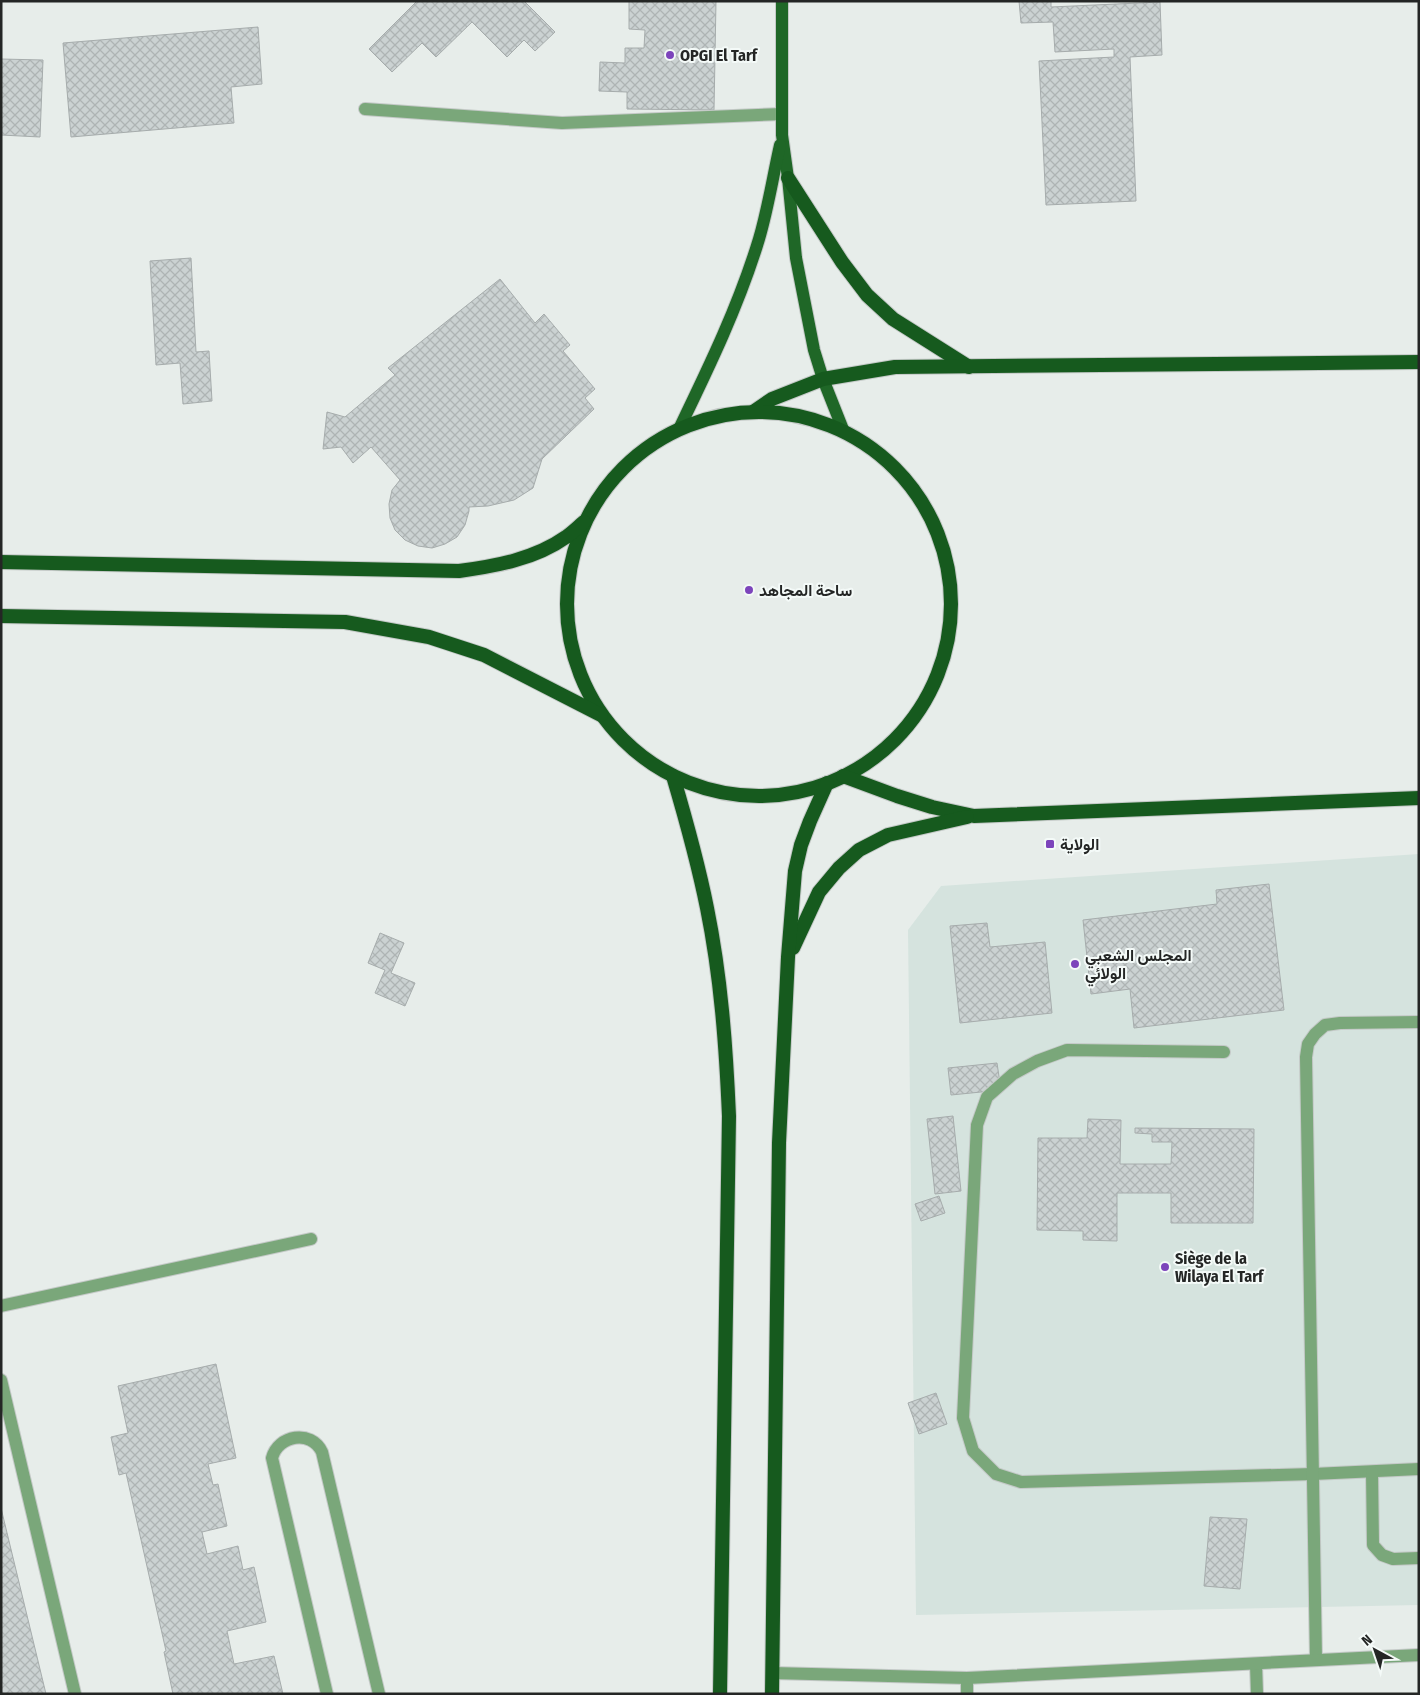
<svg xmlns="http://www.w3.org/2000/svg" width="1420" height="1695" viewBox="0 0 1420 1695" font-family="'Fira Sans Condensed',Vazirmatn,sans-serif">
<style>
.built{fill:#d5e3de}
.building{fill:url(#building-cross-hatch);stroke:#a6acac}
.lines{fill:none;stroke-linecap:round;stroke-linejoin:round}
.service-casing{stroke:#c4c9c7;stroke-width:14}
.minor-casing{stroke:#c4c9c7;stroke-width:14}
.primary-casing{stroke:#c4c9c7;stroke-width:14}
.trunk-casing{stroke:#c4c9c7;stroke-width:16}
.service{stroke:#7aa77a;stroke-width:12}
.minor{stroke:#7aa77a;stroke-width:12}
.primary{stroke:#1f6727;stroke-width:12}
.trunk{stroke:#165a1e;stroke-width:14}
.poi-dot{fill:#7c44bb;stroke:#f4faf8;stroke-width:2}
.labels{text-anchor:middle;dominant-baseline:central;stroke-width:4;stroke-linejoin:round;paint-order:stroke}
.poi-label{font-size:16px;font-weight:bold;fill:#242625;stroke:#f4faf8;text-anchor:start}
</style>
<defs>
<pattern id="building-cross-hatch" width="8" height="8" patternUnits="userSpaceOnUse" patternTransform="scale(1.25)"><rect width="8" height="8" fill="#cbd2d2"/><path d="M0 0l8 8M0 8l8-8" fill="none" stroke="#aeb4b4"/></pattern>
</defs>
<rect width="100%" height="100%" fill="#e7edea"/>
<polygon class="built" points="1419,854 1419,1605 916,1615 908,930 941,886"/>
<g class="building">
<polygon points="417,1 524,1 555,32 535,51 524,40 507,57 472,22 436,57 422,43 392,72 369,49"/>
<polygon points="629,1 716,1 714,110 627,109 627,92 599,91 600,62 625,63 625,48 644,48 645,30 629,29"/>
<polygon points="1019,1 1051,1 1051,7 1160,2 1162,55 1130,57 1136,201 1046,205 1039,61 1114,57 1114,49 1055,52 1053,22 1021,23"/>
<polygon points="258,27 262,84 231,87 234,123 71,137 63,43"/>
<polygon points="1,59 43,60 40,137 1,135"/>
<polygon points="191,258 196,352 209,351 212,401 183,404 180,363 156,365 150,261"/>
<polygon points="500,279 535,323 544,314 570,345 563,351 595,389 585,398 594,409 542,459 533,488 514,500 488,506 469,507 469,511 465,525 457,537 445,544 432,548 418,546 405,540 395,530 390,518 389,504 392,490 400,480 371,447 353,463 341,447 323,449 327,412 345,417 395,375 388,368"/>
<polygon points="1269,884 1284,1010 1134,1028 1130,989 1091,994 1083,920 1217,904 1216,890"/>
<polygon points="987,923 990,947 1045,942 1052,1013 960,1023 950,926"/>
<polygon points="380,933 404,943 391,973 415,983 405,1006 375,993 385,970 368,963"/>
<polygon points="997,1063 1001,1090 951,1095 948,1068"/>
<polygon points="953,1116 961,1191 935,1194 927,1119"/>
<polygon points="1088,1119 1121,1120 1120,1164 1171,1164 1172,1142 1152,1142 1152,1134 1135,1133 1135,1128 1254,1129 1253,1223 1171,1223 1171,1193 1117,1193 1117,1241 1083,1240 1083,1231 1037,1230 1038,1138 1087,1138"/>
<polygon points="939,1196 945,1213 921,1221 915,1204"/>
<polygon points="216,1364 236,1458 208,1464 213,1485 218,1484 227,1526 202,1532 207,1554 238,1546 243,1570 254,1567 266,1622 227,1631 234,1664 274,1656 283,1694 173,1694 164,1652 166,1651 126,1473 119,1475 111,1437 128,1433 118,1386"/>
<polygon points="936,1393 947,1424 919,1434 908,1403"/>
<polygon points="1,1508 46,1694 1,1694"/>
<polygon points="1210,1517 1247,1519 1240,1589 1204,1586"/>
</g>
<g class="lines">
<g class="service-casing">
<g id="service">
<polyline points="365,109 562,123 782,114"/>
<polyline points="1224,1052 1067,1050 1037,1061 1013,1074 987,1097 977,1125 963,1418 973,1451 996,1474 1021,1482 1313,1474 1419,1469"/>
<polyline points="1,1306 311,1239"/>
<polyline points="1372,1472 1373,1545 1382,1555 1393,1559 1419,1558"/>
<polyline points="1316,1660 1306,1057 1308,1044 1315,1034 1325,1025 1340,1023 1419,1022"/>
<path d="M327,1694l-55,-236c6,-23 39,-29 50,-6l57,242"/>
</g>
</g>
<g class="minor-casing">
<g id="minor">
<polyline points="1,1380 75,1694"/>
<polyline points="1256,1664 1257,1694"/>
<polyline points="772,1673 967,1678 1419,1655"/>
<polyline points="967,1678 967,1694"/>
</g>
</g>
<g class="primary-casing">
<g id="primary">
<polyline points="782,1 782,135 788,178 796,258 814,350 823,379 844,432"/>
<path d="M679,429c30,-62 60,-124 80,-190 9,-30 14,-63 21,-94"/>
</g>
</g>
<g class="trunk-casing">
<g id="trunk">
<polyline points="788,178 842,262 867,295 893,319 969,367"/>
<polyline points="753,412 772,399 823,379 895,367 1419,362"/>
<circle cx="759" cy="604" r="192"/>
<path d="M1,562l458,9c37,-5 76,-12 107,-34 6,-4 12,-10 18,-15"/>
<polyline points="1,616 345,622 429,637 484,655 601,715"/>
<path d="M673,776c13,44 25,87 34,132 14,69 19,138 22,208l-9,578"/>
<polyline points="843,776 897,796 932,807 974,816 1419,798"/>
<polyline points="793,948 819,892 839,868 859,850 888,835 967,817"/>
<polyline points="772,1694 779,1143 788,957 795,871 801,845 810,821 827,783"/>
</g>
</g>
<use href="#service" class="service"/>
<use href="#minor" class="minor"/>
<use href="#primary" class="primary"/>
<use href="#trunk" class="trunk"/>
</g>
<g class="poi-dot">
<circle cx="670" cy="55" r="5"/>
<circle cx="749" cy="590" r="5"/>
<rect x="1045" y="839" width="10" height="10" rx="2.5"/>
<circle cx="1075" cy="964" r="5"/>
<circle cx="1165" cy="1267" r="5"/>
</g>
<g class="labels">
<g class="poi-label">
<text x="680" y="55">OPGI El Tarf</text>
<text x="759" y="590">ساحة المجاهد</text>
<text x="1060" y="844">الولاية</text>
<text x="1085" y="955">المجلس الشعبي<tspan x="1085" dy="18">الولائي</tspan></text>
<text x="1175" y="1258">Siège de la<tspan x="1175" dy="18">Wilaya El Tarf</tspan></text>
</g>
</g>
<rect width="1420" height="1695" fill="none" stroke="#242625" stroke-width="5"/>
<g transform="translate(1375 1650) rotate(320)" stroke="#f4faf8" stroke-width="4" paint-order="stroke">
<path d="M0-4L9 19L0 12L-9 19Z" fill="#242625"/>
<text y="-8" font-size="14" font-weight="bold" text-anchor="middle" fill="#242625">N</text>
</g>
</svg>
